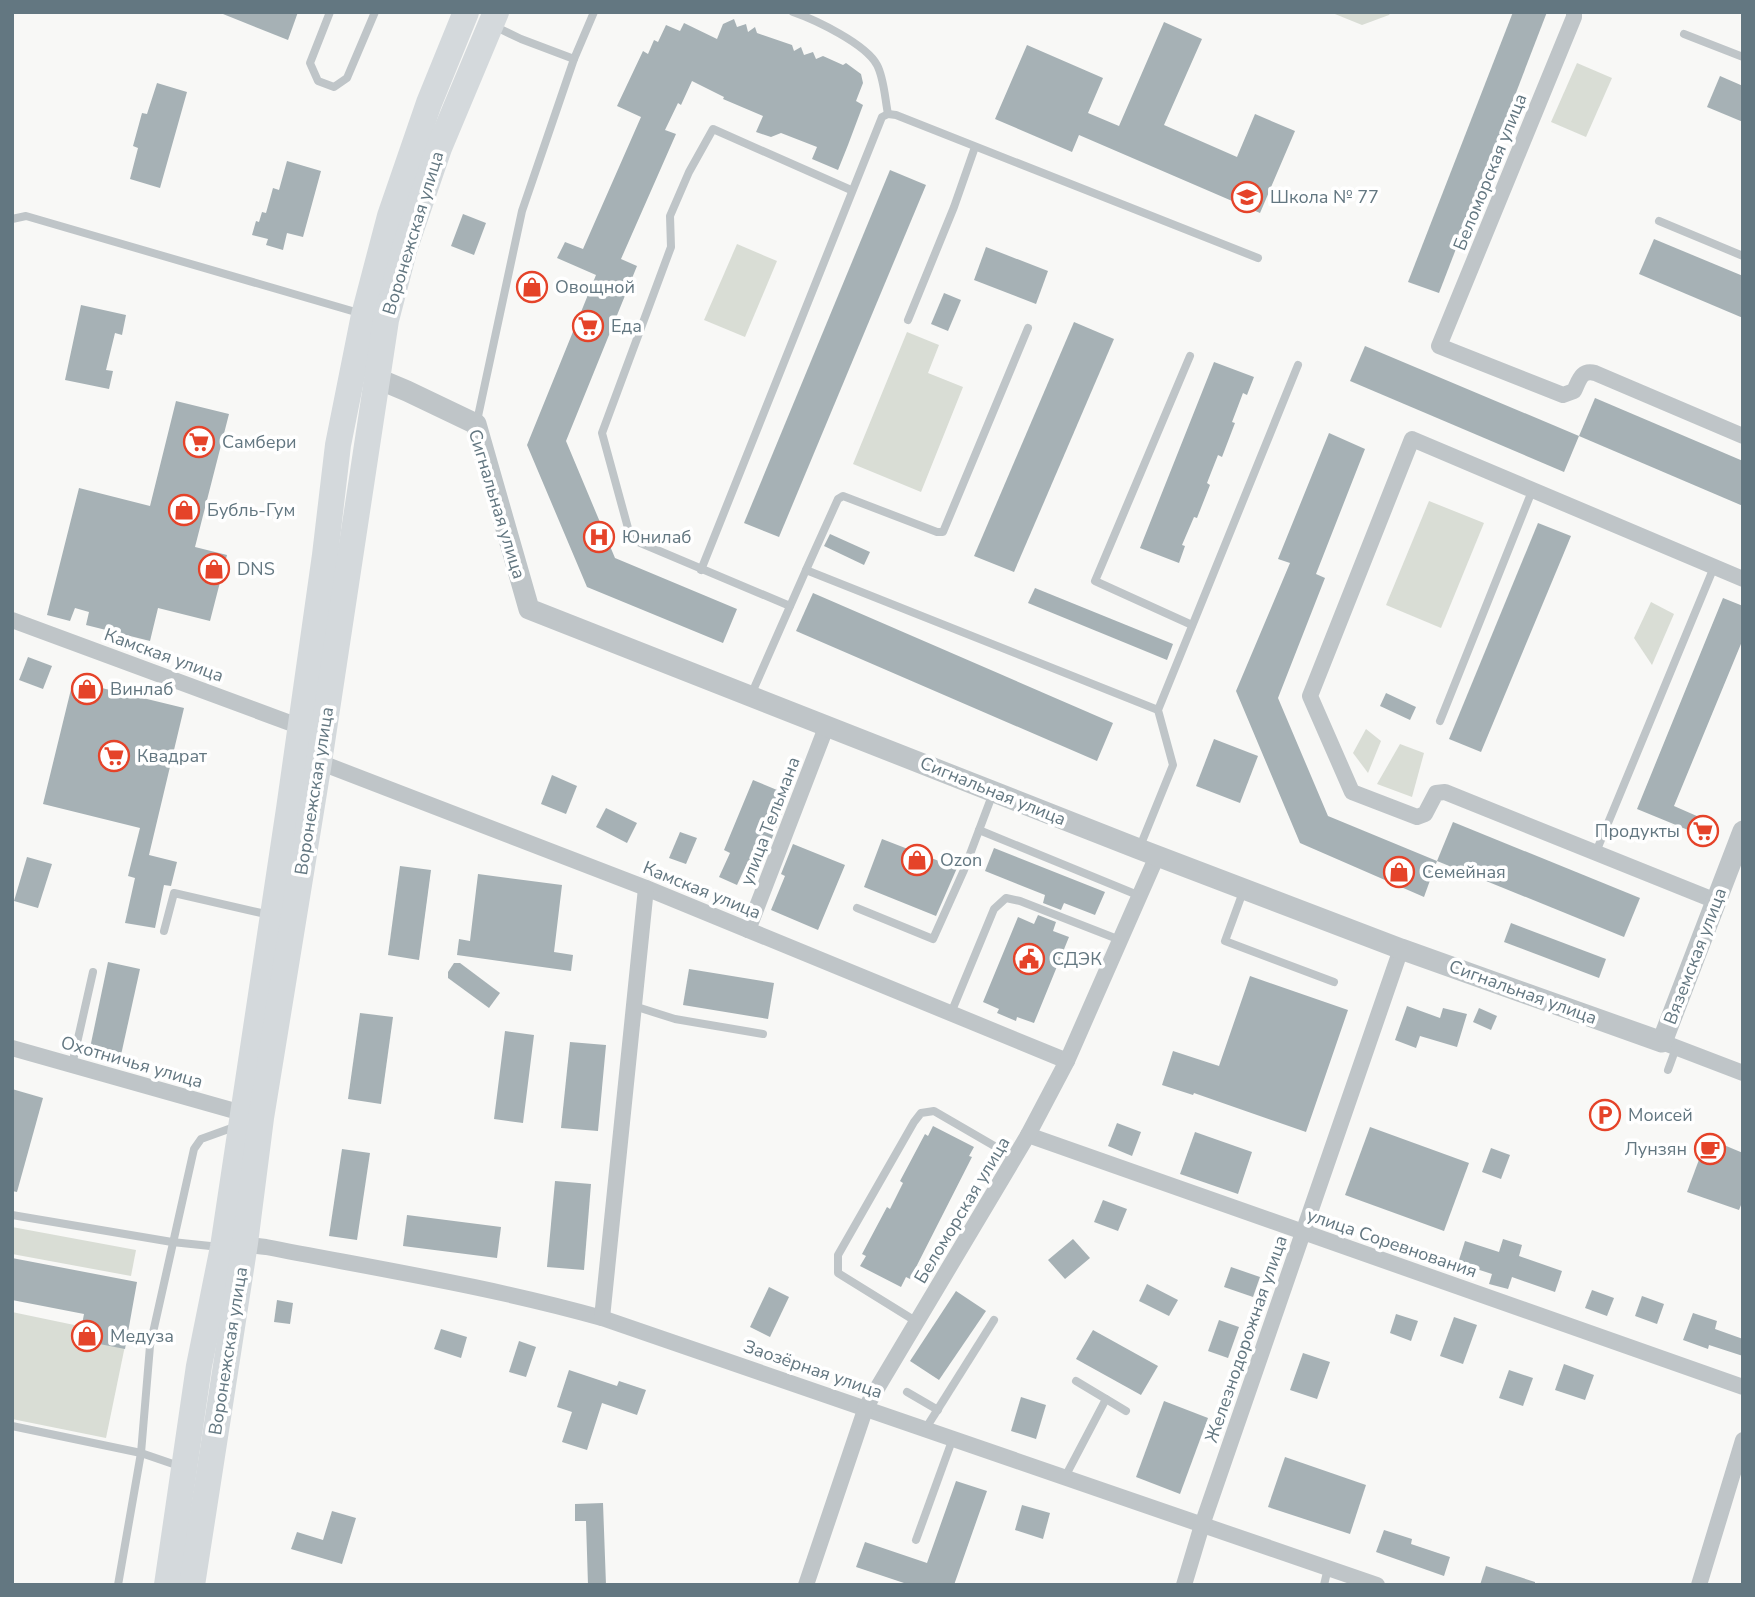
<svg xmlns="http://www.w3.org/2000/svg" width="1755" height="1597" viewBox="0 0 1755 1597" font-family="'Nunito Sans',sans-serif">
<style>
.green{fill:#d9ddd5}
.building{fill:#a6b1b5}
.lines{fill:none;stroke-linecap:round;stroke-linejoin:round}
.service{stroke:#bfc5c8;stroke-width:8}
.minor{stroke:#bfc5c8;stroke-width:16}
.tertiary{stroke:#bfc5c8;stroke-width:21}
.primary{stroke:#d4d9dc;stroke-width:26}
.labels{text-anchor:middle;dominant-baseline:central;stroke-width:7;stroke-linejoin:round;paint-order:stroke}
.street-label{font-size:18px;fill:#637781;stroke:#fff}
.poi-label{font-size:18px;fill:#637781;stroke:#fff;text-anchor:start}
</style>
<rect width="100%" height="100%" fill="#f8f8f6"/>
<g class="green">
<polygon points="1330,12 1391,12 1389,15 1362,25"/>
<polygon points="1577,63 1612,78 1586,137 1551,122"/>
<polygon points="737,244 777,261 745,337 704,320"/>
<polygon points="907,332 939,345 928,373 963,387 921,492 853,464"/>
<polygon points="1429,501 1484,523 1441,628 1386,605"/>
<polygon points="1651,602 1674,614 1652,665 1634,638"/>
<polygon points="1366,729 1381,741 1368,773 1353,753"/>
<polygon points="1400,744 1424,753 1412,797 1377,784"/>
<polygon points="12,1227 136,1250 131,1276 12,1254"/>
<polygon points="12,1312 127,1336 106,1438 12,1419"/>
</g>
<g class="building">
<polygon points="218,12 298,12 288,40"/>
<polygon points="1513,12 1547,12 1439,293 1408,282"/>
<polygon points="734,19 737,27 746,24 748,32 755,27 757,33 792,45 794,51 801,47 804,55 813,52 816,59 823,56 843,65 846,63 861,74 863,83 856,101 863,105 848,145 838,170 812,159 817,147 781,133 771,137 756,132 763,116 723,99 724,97 692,81 681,105 678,103 665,130 676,134 621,259 637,266 566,441 615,558 737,609 723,643 587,587 527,445 596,275 557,258 565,242 583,249 641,117 617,106 643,51 648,54 654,40 658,42 666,25 680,31 684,23 717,39 723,24"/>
<polygon points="1164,22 1202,39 1164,125 1237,157 1255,114 1295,131 1260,213 1079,135 1072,152 995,119 1027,45 1103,78 1088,113 1119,126"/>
<polygon points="1720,76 1743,86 1743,122 1707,107"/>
<polygon points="157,83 187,92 160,188 130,179 138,148 133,146 142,113 147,114"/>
<polygon points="287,161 321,171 303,237 287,233 283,250 266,245 268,239 252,235 256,221 259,222 262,212 266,213 273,188 279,190"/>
<polygon points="890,170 926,185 779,537 744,523"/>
<polygon points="463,214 486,223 474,255 451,246"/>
<polygon points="1654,239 1743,276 1743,318 1639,274"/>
<polygon points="986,247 1048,271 1036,304 974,280"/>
<polygon points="944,293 961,300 948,331 931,324"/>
<polygon points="81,305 126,315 122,335 115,333 106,370 113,371 109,389 65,380"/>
<polygon points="1074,322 1114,339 1014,572 974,556"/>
<polygon points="1365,346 1579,436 1564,472 1350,381"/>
<polygon points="1214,362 1254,377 1247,395 1243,393 1232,422 1235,423 1222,457 1218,455 1207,483 1210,485 1197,518 1194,517 1182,545 1185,546 1179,563 1140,548"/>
<polygon points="1595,398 1743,461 1743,506 1579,436"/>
<polygon points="176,401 229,414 195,547 227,555 210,621 158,608 150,641 86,625 89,612 75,608 70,621 47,615 79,488 150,506"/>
<polygon points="1329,433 1365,449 1316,574 1325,578 1278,698 1328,816 1437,861 1424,897 1300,843 1236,691 1290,563 1278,559"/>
<polygon points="1538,523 1571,536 1481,752 1449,739"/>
<polygon points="830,534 870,552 864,565 824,546"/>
<polygon points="1035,588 1173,644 1167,660 1028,603"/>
<polygon points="813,593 1113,723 1097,761 796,631"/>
<polygon points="1723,598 1743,606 1743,639 1674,806 1715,824 1706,845 1690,838 1693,832 1637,809"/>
<polygon points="28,657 52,666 43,689 19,680"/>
<polygon points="73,681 184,708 149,855 177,862 171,886 164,885 155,928 125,923 135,878 128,876 140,828 43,804"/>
<polygon points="1386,693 1416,707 1410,720 1380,706"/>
<polygon points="1214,739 1258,756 1240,803 1196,786"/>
<polygon points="552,775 577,786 566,814 541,804"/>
<polygon points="753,780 789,795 761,866 748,861 737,885 719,877 730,853 724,850"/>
<polygon points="606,808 637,823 627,843 596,827"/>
<polygon points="1453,822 1640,898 1624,937 1437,861"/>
<polygon points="680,832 697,838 686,864 669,858"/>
<polygon points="882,839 957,868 936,916 864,887"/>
<polygon points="793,844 845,865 818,930 771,910 785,876 781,874"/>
<polygon points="994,848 1105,892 1095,915 1064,903 1061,910 1043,903 1045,895 985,871"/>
<polygon points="27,857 52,864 38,908 14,901"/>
<polygon points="400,866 431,870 419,960 388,955"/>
<polygon points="478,874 562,885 554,952 573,955 571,971 457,955 459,939 470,941"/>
<polygon points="1038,915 1056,922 1053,931 1069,937 1034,1023 1017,1017 1016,1021 997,1013 999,1009 983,1002 1018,917 1034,924"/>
<polygon points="1511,923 1606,959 1599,978 1504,942"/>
<polygon points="108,962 140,969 121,1055 90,1048"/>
<polygon points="454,963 460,963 500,993 489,1008 448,978 448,972"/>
<polygon points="689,969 774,983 768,1019 683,1005"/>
<polygon points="1250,976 1348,1010 1306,1132 1194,1093 1193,1095 1162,1085 1173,1051 1219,1066"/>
<polygon points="1407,1006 1440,1018 1443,1008 1467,1014 1457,1047 1420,1036 1416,1048 1395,1040"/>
<polygon points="1479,1008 1497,1016 1491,1030 1473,1022"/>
<polygon points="360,1013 393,1017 381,1104 348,1099"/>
<polygon points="505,1031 534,1035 523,1123 494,1119"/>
<polygon points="570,1042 606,1045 598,1131 561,1128"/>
<polygon points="12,1089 43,1098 17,1192 12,1191"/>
<polygon points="1117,1123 1141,1132 1132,1156 1108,1146"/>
<polygon points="933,1126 974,1147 969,1156 972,1157 910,1279 906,1277 901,1287 860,1266 866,1256 862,1254 887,1207 890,1209 903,1183 900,1181 925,1134 928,1136"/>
<polygon points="1370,1127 1469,1163 1444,1231 1345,1195"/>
<polygon points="1195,1132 1252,1152 1238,1194 1180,1174"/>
<polygon points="1707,1138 1743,1153 1743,1200 1739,1210 1687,1192"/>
<polygon points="1491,1148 1510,1155 1501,1179 1482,1172"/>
<polygon points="342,1149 370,1153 357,1240 329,1236"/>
<polygon points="555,1181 591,1184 584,1270 547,1267"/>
<polygon points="1103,1200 1127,1209 1118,1231 1094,1222"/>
<polygon points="407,1215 501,1227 497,1258 403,1246"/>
<polygon points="1073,1239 1090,1258 1065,1279 1048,1260"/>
<polygon points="1503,1239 1522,1245 1519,1256 1562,1271 1555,1292 1512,1277 1508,1289 1489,1284 1492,1274 1458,1263 1465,1241 1499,1252"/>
<polygon points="12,1258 137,1282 125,1349 79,1340 84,1314 12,1300"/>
<polygon points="1231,1267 1260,1277 1253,1297 1224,1287"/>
<polygon points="1147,1284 1178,1300 1169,1316 1139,1301"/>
<polygon points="769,1287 789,1297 770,1337 750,1327"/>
<polygon points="1592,1290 1614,1298 1607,1316 1585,1308"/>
<polygon points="956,1291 986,1311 939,1380 910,1361"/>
<polygon points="1642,1296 1664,1304 1657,1324 1635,1316"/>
<polygon points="277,1300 293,1303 290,1324 274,1322"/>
<polygon points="1693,1313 1717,1321 1715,1329 1743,1339 1743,1356 1709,1345 1708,1349 1683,1340"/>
<polygon points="1396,1314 1418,1321 1411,1341 1390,1333"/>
<polygon points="1454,1317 1477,1325 1463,1364 1440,1356"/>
<polygon points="1219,1320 1239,1327 1228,1358 1208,1351"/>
<polygon points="441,1329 467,1337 461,1358 434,1349"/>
<polygon points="1093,1330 1158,1366 1141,1395 1076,1359"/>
<polygon points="519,1341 536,1347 526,1377 509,1372"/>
<polygon points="1303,1353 1330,1362 1317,1399 1290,1390"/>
<polygon points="1564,1364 1594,1375 1585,1400 1555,1390"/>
<polygon points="569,1370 617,1386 619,1381 646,1390 637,1415 602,1403 587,1450 562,1442 572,1412 557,1407"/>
<polygon points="1509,1370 1533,1378 1523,1406 1499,1398"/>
<polygon points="1021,1397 1046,1405 1036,1439 1011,1431"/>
<polygon points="1164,1401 1208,1418 1180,1494 1136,1477"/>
<polygon points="1285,1457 1366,1485 1350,1534 1268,1507"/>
<polygon points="956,1481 987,1491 954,1585 910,1585 856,1567 865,1542 927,1563"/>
<polygon points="603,1503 606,1585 588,1585 586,1521 575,1521 575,1504"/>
<polygon points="1022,1505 1050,1513 1043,1539 1015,1530"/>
<polygon points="332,1511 356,1518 342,1564 291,1549 297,1532 323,1540"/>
<polygon points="1384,1530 1412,1539 1411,1544 1450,1557 1444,1576 1376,1552"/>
<polygon points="1486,1566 1535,1582 1535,1585 1480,1585"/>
</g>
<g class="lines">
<g class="service">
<polyline points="330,12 310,63 318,81 334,87 347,78 375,12"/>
<path d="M793,12c23,8 73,32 84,53 7,13 8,34 11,49"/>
<polyline points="1684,34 1743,57"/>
<polyline points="574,59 594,12"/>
<polyline points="12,219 26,216 359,313"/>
<polyline points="1659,221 1743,256"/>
<polyline points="908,320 954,207 975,147"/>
<polyline points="1190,356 1095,581 1192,625"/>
<polyline points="477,421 522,211 574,59 521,39 494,26"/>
<polyline points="701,570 882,117 888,114 896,115 1258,258"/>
<polyline points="806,570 838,499 843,496 937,532 943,532 1028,328"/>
<polyline points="790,606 631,539 602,433 671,247 670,216 689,172 713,129 851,190"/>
<polyline points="751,695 806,570 1158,710"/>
<polyline points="1440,721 1532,491"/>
<polyline points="979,830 1140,896"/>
<polyline points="1139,849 1173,765 1158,710 1298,365"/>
<polyline points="1596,852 1714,567"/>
<polyline points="1244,889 1225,941 1334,982"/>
<polyline points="857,908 933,939 964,870 993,793"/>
<polyline points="164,931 174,893 270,915"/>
<polyline points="634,1006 675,1019 763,1034"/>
<polyline points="951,1013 994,909 1006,898 1020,901 1120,940"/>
<polyline points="72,1065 93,972"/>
<polyline points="1668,1070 1676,1048"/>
<polyline points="12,1215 172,1242 220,1247"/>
<polyline points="917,1322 838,1273 838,1255 914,1122 921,1113 934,1111 1015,1158"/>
<polyline points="1076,1381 1126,1411"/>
<polyline points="907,1392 938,1410"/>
<polyline points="12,1426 141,1453 179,1466"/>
<polyline points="926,1428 994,1320"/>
<polyline points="1065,1477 1106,1399"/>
<polyline points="916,1540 953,1438"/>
<polyline points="118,1585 141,1453 150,1346 194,1149 201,1139 237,1126"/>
<polyline points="1324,1585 1328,1568"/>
</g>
<g class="minor">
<path d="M1574,12v5l-135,329 124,49 11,-4c5,-10 7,-22 21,-18l148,63"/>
<polyline points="12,620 301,727"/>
<polyline points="319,762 646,888 1067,1061"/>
<polyline points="1716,901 1445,792 1436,793 1425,814 1417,817 1352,792 1310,696 1412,439 1743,579"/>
<polyline points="748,930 827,725"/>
<polyline points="1662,1042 1743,1073"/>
<polyline points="12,1048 242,1113"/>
<polyline points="1028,1135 1743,1387"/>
<path d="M239,1244l27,3c113,22 226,40 336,71l775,267"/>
<polyline points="602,1318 646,888"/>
<polyline points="806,1585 866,1407 1028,1135 1067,1061 1157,856"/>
<polyline points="1184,1585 1202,1525 1401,949"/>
<polyline points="1699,1585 1743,1440"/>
</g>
<polyline class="tertiary" points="376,378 407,391 476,424 529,609 1139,849 1401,949 1662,1042 1743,831"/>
<g class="primary">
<polyline points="167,1585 199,1366 223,1247 289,809 325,555 338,445 364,315 390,216 429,103 466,12"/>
<polyline points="192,1585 245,1243 261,1118 319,762 386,320 405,247 439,148 496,12"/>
</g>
</g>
<defs>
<g id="school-ring" transform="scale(1.575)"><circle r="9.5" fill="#fff" stroke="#e54329" stroke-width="1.5"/><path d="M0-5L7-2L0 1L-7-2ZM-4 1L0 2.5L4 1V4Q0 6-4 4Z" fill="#e54329"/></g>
<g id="shop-ring" transform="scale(1.575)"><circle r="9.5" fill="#fff" stroke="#e54329" stroke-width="1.5"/><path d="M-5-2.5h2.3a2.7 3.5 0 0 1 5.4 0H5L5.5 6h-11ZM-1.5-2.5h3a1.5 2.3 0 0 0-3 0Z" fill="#e54329"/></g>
<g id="supermarket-ring" transform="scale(1.575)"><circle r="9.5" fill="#fff" stroke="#e54329" stroke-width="1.5"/><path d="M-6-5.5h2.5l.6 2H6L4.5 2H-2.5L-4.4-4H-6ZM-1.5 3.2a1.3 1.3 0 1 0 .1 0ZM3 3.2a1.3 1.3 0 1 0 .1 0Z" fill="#e54329"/></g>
<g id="hospital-ring" transform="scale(1.575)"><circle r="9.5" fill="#fff" stroke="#e54329" stroke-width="1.5"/><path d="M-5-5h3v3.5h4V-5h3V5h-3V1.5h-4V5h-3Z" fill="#e54329"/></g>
<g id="civic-ring" transform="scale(1.575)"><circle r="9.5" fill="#fff" stroke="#e54329" stroke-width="1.5"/><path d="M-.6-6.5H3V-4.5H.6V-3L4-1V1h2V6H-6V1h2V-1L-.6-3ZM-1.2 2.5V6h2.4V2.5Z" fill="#e54329"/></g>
<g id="parking-ring" transform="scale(1.575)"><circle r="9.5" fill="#fff" stroke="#e54329" stroke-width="1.5"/><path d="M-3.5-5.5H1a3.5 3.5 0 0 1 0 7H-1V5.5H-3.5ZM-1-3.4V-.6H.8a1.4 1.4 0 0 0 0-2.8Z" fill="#e54329"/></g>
<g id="cafe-ring" transform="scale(1.575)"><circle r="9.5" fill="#fff" stroke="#e54329" stroke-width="1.5"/><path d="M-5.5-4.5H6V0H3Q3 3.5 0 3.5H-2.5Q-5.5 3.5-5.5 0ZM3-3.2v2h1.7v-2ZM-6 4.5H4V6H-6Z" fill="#e54329"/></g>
</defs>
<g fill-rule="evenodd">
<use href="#school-ring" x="1247" y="197"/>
<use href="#shop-ring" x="532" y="287"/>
<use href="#supermarket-ring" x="588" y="326"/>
<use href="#supermarket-ring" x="199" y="442"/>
<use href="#shop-ring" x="184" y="510"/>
<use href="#hospital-ring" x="599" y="537"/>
<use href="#shop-ring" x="214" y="569"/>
<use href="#shop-ring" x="87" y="689"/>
<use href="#supermarket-ring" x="114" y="756"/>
<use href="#supermarket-ring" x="1703" y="831"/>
<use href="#shop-ring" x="917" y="860"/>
<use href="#shop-ring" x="1399" y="872"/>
<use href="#civic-ring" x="1029" y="959"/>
<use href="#parking-ring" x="1605" y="1115"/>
<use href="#cafe-ring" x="1710" y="1149"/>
<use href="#shop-ring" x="87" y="1336"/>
</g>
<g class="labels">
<g class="street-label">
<text transform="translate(1490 172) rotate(-68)">Беломорская улица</text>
<text transform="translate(413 233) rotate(-73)">Воронежская улица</text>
<text transform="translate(497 504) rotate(73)">Сигнальная улица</text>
<text transform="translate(164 655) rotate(20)">Камская улица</text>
<text transform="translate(314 791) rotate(-81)">Воронежская улица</text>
<text transform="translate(993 791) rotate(22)">Сигнальная улица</text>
<text transform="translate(770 821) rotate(-69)">улица Тельмана</text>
<text transform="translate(702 890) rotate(22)">Камская улица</text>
<text transform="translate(1695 956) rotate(-69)">Вяземская улица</text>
<text transform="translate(1523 992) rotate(20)">Сигнальная улица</text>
<text transform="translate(132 1062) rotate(16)">Охотничья улица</text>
<text transform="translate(962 1210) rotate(-59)">Беломорская улица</text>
<text transform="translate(1392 1243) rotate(19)">улица Соревнования</text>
<text transform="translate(1246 1339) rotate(-71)">Железнодорожная улица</text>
<text transform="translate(228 1351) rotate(-81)">Воронежская улица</text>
<text transform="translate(813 1369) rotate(19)">Заозёрная улица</text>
</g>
<g class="poi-label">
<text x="1270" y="197">Школа № 77</text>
<text x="555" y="287">Овощной</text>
<text x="611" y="326">Еда</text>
<text x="222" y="442">Самбери</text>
<text x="207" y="510">Бубль-Гум</text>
<text x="622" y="537">Юнилаб</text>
<text x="237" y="569">DNS</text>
<text x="110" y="689">Винлаб</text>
<text x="137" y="756">Квадрат</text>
<text x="1680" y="831" text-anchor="end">Продукты</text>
<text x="940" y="860">Ozon</text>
<text x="1422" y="872">Семейная</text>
<text x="1052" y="959">СДЭК</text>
<text x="1628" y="1115">Моисей</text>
<text x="1687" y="1149" text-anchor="end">Лунзян</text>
<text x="110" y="1336">Медуза</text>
</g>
</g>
<rect width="1755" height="1597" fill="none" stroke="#637781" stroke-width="28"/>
</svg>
